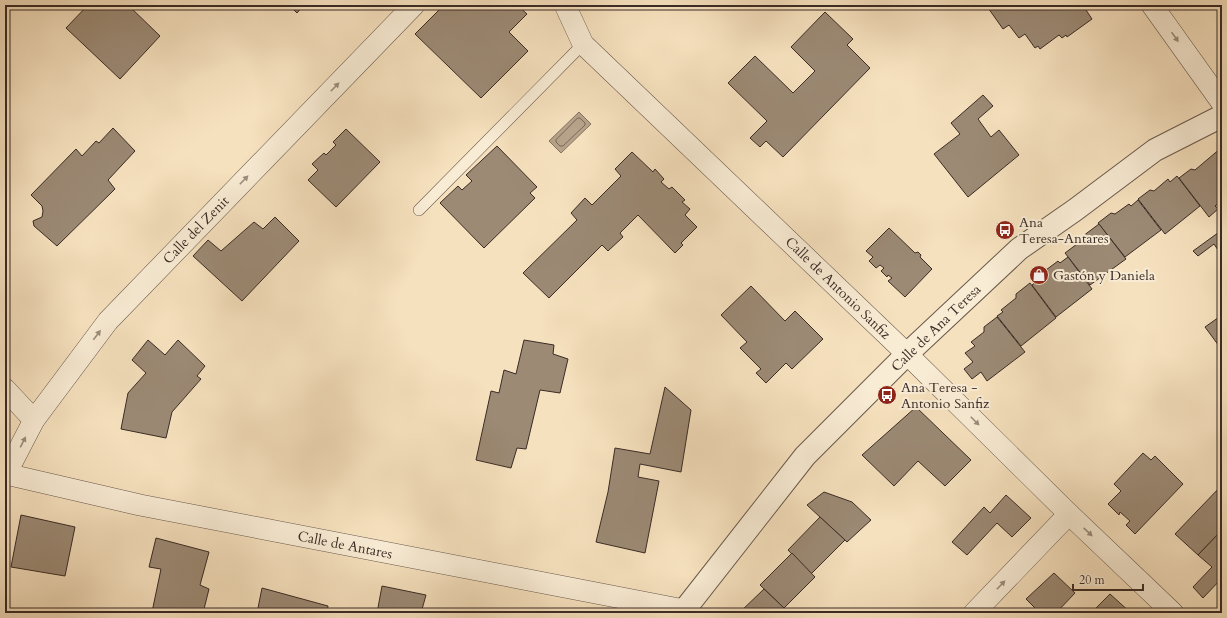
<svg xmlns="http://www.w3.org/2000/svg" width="1227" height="618" viewBox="0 0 1227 618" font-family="Cardo,serif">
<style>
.water{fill:#b6a38a;stroke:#847362}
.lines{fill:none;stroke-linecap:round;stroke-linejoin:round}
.shore{stroke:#786758;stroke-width:1}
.building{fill:#9c8a75;stroke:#3a2b25}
.service-casing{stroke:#69584b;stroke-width:12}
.minor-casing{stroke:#69584b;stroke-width:22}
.tertiary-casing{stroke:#69584b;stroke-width:24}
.service{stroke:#f9ecd5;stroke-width:11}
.minor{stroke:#f9ecd5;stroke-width:21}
.tertiary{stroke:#f9ecd5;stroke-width:22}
.oneway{fill:#9a8c7d}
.labels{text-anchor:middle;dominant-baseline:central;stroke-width:4;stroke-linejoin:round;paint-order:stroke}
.poi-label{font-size:14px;fill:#3a2b25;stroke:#f9ecd5;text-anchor:start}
.street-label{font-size:14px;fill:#3a2b25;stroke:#f9ecd5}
</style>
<rect width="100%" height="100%" fill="#f6e1be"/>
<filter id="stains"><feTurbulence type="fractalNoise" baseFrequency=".005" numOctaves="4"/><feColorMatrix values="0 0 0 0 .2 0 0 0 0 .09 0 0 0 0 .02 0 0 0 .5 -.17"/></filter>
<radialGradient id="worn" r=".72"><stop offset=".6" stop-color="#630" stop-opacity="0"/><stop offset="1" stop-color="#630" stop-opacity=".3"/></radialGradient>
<polygon class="water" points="579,112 591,124 561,153 549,141"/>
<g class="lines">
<polygon class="shore" points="578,118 580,118 585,123 585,125 563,146 560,146 556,142 556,140"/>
</g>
<g class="building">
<polygon points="88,5 128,5 160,36 120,79 66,28"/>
<polygon points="289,5 304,5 297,13"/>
<polygon points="444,5 517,5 527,14 509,32 528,51 481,98 415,34"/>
<polygon points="986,5 1063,5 1064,8 1068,5 1078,5 1081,8 1084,7 1092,19 1067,37 1066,35 1062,38 1059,35 1040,49 1038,46 1035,48 1025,34 1019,38 1009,25 1003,29"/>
<polygon points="825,12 853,39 847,45 870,68 783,157 766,141 760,147 750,138 767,121 728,83 755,56 793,93 815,71 791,47"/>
<polygon points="983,95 993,106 978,119 991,137 999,130 1019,155 968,197 934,154 960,134 951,123"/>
<polygon points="113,128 135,151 108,180 115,189 57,246 34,226 33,221 42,217 43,211 42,206 31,195 76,149 82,156 96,141 99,143"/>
<polygon points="346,129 380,162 336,207 308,180 318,170 312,164 324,153 326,155 336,145 333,142"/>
<polygon points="497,146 537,187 530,193 535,198 484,248 440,203 458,186 462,190 472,181 466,175"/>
<polygon points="1221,148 1222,201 1215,206 1218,209 1209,217 1179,178 1191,169 1195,170"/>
<polygon points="632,152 653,172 655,169 664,179 661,182 669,189 672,187 685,200 682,202 690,209 685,215 697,227 681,243 683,245 675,253 638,215 620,233 623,237 608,251 602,245 549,298 523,273 577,220 571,213 585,198 592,205 621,176 615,169"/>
<polygon points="1177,176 1200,206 1165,234 1138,199 1150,190 1154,191 1168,179 1170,182"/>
<polygon points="1138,200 1161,230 1125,257 1098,223 1111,213 1115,214 1129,204 1131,206"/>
<polygon points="275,217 299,241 242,301 193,256 208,240 221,251 254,222 263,229"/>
<polygon points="1099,224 1126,259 1090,285 1065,253 1085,238 1083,236"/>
<polygon points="889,228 915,253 918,252 921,255 920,257 932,269 905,297 888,281 892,278 888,275 887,277 881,271 884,268 880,265 876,268 869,261 873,257 866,251"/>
<polygon points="1222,230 1222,256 1214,244 1198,256 1193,251"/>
<polygon points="1068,257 1092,289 1056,317 1032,285 1040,279 1038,276 1058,261 1060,263"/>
<polygon points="1030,283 1056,318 1021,346 997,316 1003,312 1001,310 1016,298 1016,294"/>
<polygon points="751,286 785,321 795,311 823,339 792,369 786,363 766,383 756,373 761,369 740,348 747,342 721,315"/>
<polygon points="1222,315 1222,350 1205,327"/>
<polygon points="997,317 1025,352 987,381 981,372 972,379 964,369 973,362 965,353 975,346 971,342 984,332 984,327"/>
<polygon points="148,340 165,355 178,340 205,366 197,376 201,379 172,412 166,438 121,429 128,393 146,373 132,360"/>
<polygon points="524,340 554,345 553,354 568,359 560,393 540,390 526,449 517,448 511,468 476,460 491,391 499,393 504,370 516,374"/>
<polygon points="665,387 691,410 681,472 640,464 638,477 659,481 645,553 596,542 608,492 615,448 650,454"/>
<polygon points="916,407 971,460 945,486 918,461 894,486 862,455"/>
<polygon points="1143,453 1151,460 1155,456 1183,484 1135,534 1126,525 1130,521 1120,512 1119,515 1108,504 1121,491 1114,484"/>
<polygon points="1222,485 1222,508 1218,512 1222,516 1222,530 1198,555 1175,534"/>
<polygon points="824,492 852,502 871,520 847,542 807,505"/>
<polygon points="1006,495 1031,518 1012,537 997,523 967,555 952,542 984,507 990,513"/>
<polygon points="21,515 75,527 65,576 11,567"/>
<polygon points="820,517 845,540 811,574 788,550"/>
<polygon points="1222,530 1222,578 1203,598 1193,587 1212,567 1198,555"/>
<polygon points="156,538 209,552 200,585 209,589 203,613 160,613 152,612 161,569 149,567"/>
<polygon points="792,553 815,577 784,608 760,585"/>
<polygon points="1054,573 1075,593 1056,613 1040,613 1026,599"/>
<polygon points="382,586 426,595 421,613 377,613"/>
<polygon points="262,588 328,606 327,613 257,613"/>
<polygon points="764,589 784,608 779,613 739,613"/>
<polygon points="1110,594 1131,613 1091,613"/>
</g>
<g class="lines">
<g class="service-casing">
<polyline id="service" points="419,210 583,44"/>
</g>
<g class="minor-casing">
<g id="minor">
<polyline points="565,5 583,44 907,354 1069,514 1173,613"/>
<polyline points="1152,5 1222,103"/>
<polyline points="5,389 34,420"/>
<polyline points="6,474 140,505 684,610"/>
<polyline points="5,476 34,420 108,321 414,5"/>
<polyline points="974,613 1069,514"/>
</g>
</g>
<g class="tertiary-casing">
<polyline id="tertiary" points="682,613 805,456 907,354 1019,249 1075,210 1155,150 1222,116"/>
</g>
<use href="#service" class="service"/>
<use href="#minor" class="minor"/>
<use href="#tertiary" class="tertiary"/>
</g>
<defs><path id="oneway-solid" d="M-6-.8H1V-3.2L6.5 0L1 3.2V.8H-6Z"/></defs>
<g class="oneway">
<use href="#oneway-solid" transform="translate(1175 37) rotate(55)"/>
<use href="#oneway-solid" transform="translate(335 87) rotate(-46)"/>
<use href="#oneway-solid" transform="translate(244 180) rotate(-46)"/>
<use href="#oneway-solid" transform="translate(97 335) rotate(-53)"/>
<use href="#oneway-solid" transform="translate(975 421) rotate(45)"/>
<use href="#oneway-solid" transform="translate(23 442) rotate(-63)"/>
<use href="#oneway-solid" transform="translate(1088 532) rotate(43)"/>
<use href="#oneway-solid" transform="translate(1001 585) rotate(-46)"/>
</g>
<defs>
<g id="bus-disc" transform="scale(1)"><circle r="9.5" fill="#8f2418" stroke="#f9ecd5"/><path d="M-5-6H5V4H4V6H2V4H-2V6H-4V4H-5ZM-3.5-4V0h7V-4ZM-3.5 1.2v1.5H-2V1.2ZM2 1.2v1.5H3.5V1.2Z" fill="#fff"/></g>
<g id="shop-disc" transform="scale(1)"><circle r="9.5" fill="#8f2418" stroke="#f9ecd5"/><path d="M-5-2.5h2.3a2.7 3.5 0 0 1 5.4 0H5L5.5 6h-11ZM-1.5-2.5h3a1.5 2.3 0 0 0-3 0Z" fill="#fff"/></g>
</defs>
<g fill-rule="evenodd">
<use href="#bus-disc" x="1005" y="230"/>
<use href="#shop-disc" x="1039" y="275"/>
<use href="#bus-disc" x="887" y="395"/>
</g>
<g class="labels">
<g class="poi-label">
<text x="1019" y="222">Ana<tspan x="1019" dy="16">Teresa-Antares</tspan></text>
<text x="1053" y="275">Gastón y Daniela</text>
<text x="901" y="387">Ana Teresa -<tspan x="901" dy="16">Antonio Sanfiz</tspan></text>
</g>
<g class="street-label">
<text transform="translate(196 230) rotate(-46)">Calle del Zenit</text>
<text transform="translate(838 288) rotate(44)">Calle de Antonio Sanfiz</text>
<text transform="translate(936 328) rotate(-44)">Calle de Ana Teresa</text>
<text transform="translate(345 545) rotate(11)">Calle de Antares</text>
</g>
</g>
<rect width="1227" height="618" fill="none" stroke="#f6e1be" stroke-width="20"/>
<rect x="6" y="6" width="1215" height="606" fill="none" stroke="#3a2b25" stroke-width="2"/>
<rect x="10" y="10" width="1207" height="598" fill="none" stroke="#3a2b25"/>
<path d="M1073 584v6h70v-6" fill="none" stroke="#3a2b25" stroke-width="2"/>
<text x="1079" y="584" font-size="12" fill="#3a2b25" stroke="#f9ecd5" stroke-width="3" paint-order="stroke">20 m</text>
<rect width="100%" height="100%" filter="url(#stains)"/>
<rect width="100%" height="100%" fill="url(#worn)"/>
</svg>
